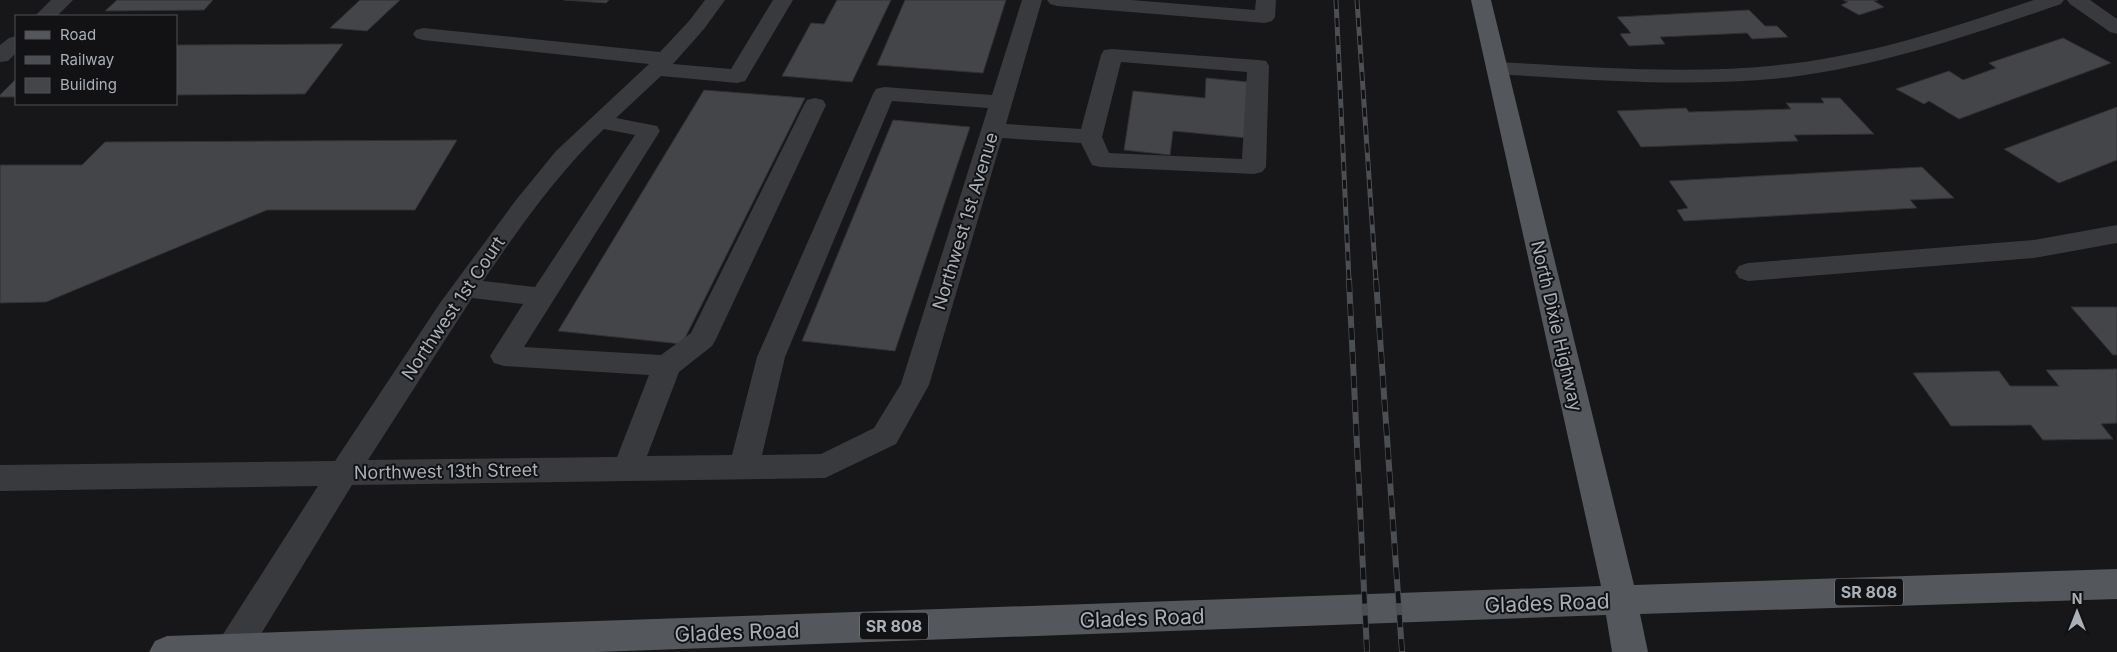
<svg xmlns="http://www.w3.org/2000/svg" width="2117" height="652" viewBox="0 0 2117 652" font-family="Inter,sans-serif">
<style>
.building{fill:#434549;stroke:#313135}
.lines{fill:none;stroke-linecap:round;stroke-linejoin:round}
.minor{fill:#383a3e;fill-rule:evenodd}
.major{fill:#54575c;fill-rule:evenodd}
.rail-far1-casing{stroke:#4b4e52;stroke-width:5}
.rail-casing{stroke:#4b4e52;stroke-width:6}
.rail-far1{stroke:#121214;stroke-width:3;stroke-dasharray:9;stroke-linecap:butt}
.rail{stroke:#121214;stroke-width:4.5;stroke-dasharray:12;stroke-linecap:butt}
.labels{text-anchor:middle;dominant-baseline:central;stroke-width:4;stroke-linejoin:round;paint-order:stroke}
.shield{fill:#121214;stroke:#7c8187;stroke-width:1}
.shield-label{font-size:16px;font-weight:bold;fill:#a9b0b8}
.street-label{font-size:18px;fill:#a9b0b8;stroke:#121214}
.near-street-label{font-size:21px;fill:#a9b0b8;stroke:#121214}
</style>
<rect width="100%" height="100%" fill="#171719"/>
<g class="building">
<polygon points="117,0 213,0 204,10 105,11"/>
<polygon points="360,0 400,0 367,31 330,28"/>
<polygon points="564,0 609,0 606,3"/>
<polygon points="837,0 891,0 852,82 782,76 811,23 824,24"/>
<polygon points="905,0 1006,0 983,73 877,65"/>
<polygon points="1843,0 1878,0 1874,1 1884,7 1859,15 1841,5 1848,2"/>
<polygon points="1749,10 1765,26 1777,26 1788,37 1752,39 1747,33 1660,37 1665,44 1629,46 1620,34 1631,33 1617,17"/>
<polygon points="2063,38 2111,63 1959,119 1929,101 1924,104 1896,89 1949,71 1963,80 1996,68 1989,63"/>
<polygon points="343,44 305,94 176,95 176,45"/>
<polygon points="1206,78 1249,82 1247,138 1173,131 1170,155 1124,150 1133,91 1205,98"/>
<polygon points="16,79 16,97 0,97 0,95"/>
<polygon points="704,90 805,98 682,344 558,331"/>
<polygon points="1821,98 1840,98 1874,134 1794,135 1798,141 1641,147 1617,111 1686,108 1689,112 1791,109 1786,103 1824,103"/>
<polygon points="2117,107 2117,160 2059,183 2004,149"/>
<polygon points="893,120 970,127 895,351 802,341"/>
<polygon points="457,140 415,210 267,210 46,302 0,303 0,165 82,165 105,142"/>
<polygon points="1922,167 1954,198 1910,200 1917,208 1684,221 1677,210 1688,208 1669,181"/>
<polygon points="2071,307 2117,307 2117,355 2113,355"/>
<polygon points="2117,369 2117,423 2101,424 2113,439 2043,440 2031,425 1951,426 1913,373 1999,371 2010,386 2059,386 2046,370"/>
</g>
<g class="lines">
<g class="minor">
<polygon points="51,0 73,0 57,16 35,16"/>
<path d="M705,0h20l-21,29 -31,35 58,5 42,-69h20l-48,81 -8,2 -76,-7 -45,42 41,8 3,5 -136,216 137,8 30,-22 113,-228 3,-5 8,-2 8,2 3,5 -110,234 -4,7 -33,26 -32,84 85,-1 25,-98 116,-263 3,-5 8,-2 108,8 30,-95h20l-36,124 75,5 20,-74 3,-5 8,-1 146,11 8,1 3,5 -3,101 -4,5 -8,2 -154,-7 -8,-2 -11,-22 -79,-5 -73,247 -33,59 -71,34 -473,7 -102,167h-35v-2l5,-11 98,-153 -318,5v-26l335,-4 105,-158 76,-103 40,-49 93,-87 -226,-24 -7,-2 -3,-4 3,-4 7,-2 237,24 29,-31zM1121,62l126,10 -5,87 -133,-6 -7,-16zM892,101l96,7 -87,276 -27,44 -53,26 -59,1 23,-98zM604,129l31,6 -100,152 -52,-6c37,-54 74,-107 121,-152zM472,298l51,6 -33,52 4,7 10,3 145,9 -32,82 -249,3z"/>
<polygon points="1047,0 1131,0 1255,10 1256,0 1276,0 1275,17 1272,21 1265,23 1057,6 1050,4"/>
<path d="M2034,0h30l-3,4c-88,30 -177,61 -270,73 -97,11 -196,3 -294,-3l-8,-1 -3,-5 3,-5 8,-1c112,6 226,16 337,-5 68,-12 134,-35 200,-57z"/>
<polygon points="2067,0 2090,0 2117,19 2117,34 2110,32 2070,4"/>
<polygon points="16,36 16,53 8,61 0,62 0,45 9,38"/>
<polygon points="2117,225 2117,243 2034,258 1748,281 1739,278 1735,272 1739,266 1748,263 2034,240"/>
</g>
<polygon class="major" points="1471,0 1491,0 1634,585 2117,569 2117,599 1640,614 1648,652 1612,652 1606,615 597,652 149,652 155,641 167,636 1601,586"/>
<g class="rail-far1-casing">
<g id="rail-far1">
<polyline points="1336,0 1349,281"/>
<polyline points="1357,0 1376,281"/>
</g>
</g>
<g class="rail-casing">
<g id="rail">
<polyline points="1349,280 1367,652"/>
<polyline points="1376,280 1402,652"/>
</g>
</g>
<use href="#rail-far1" class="rail-far1"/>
<use href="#rail" class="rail"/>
</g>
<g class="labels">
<g class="shield">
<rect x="1835" y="578.5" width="68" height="27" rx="4"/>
<rect x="860" y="612.5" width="68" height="27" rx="4"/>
</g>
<g class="shield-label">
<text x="1869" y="592">SR 808</text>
<text x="894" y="626">SR 808</text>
</g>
<g class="street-label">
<text transform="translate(965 221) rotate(-73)">Northwest 1st Avenue</text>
<text transform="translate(453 308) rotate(-56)">Northwest 1st Court</text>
<text transform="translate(1557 326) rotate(77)">North Dixie Highway</text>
<text transform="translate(446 471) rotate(-1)">Northwest 13th Street</text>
</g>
<g class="near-street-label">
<text transform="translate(1547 603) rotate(-2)">Glades Road</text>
<text transform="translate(1142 618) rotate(-2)">Glades Road</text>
<text transform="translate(737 632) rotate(-2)">Glades Road</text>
</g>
</g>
<rect x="15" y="15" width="162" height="90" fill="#121214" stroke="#4e5156"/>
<rect x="25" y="31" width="25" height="8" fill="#54575c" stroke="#4e5156"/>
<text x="60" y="40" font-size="15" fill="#a9b0b8">Road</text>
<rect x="25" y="56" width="25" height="8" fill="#4b4e52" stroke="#4e5156"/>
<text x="60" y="65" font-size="15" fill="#a9b0b8">Railway</text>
<rect x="25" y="78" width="25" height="15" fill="#434549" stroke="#4e5156"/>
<text x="60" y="90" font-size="15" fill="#a9b0b8">Building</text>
<g transform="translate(2077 612)" stroke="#121214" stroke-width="4" paint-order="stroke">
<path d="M0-4L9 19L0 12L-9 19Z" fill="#a9b0b8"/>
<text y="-8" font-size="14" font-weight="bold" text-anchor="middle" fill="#a9b0b8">N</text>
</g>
</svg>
